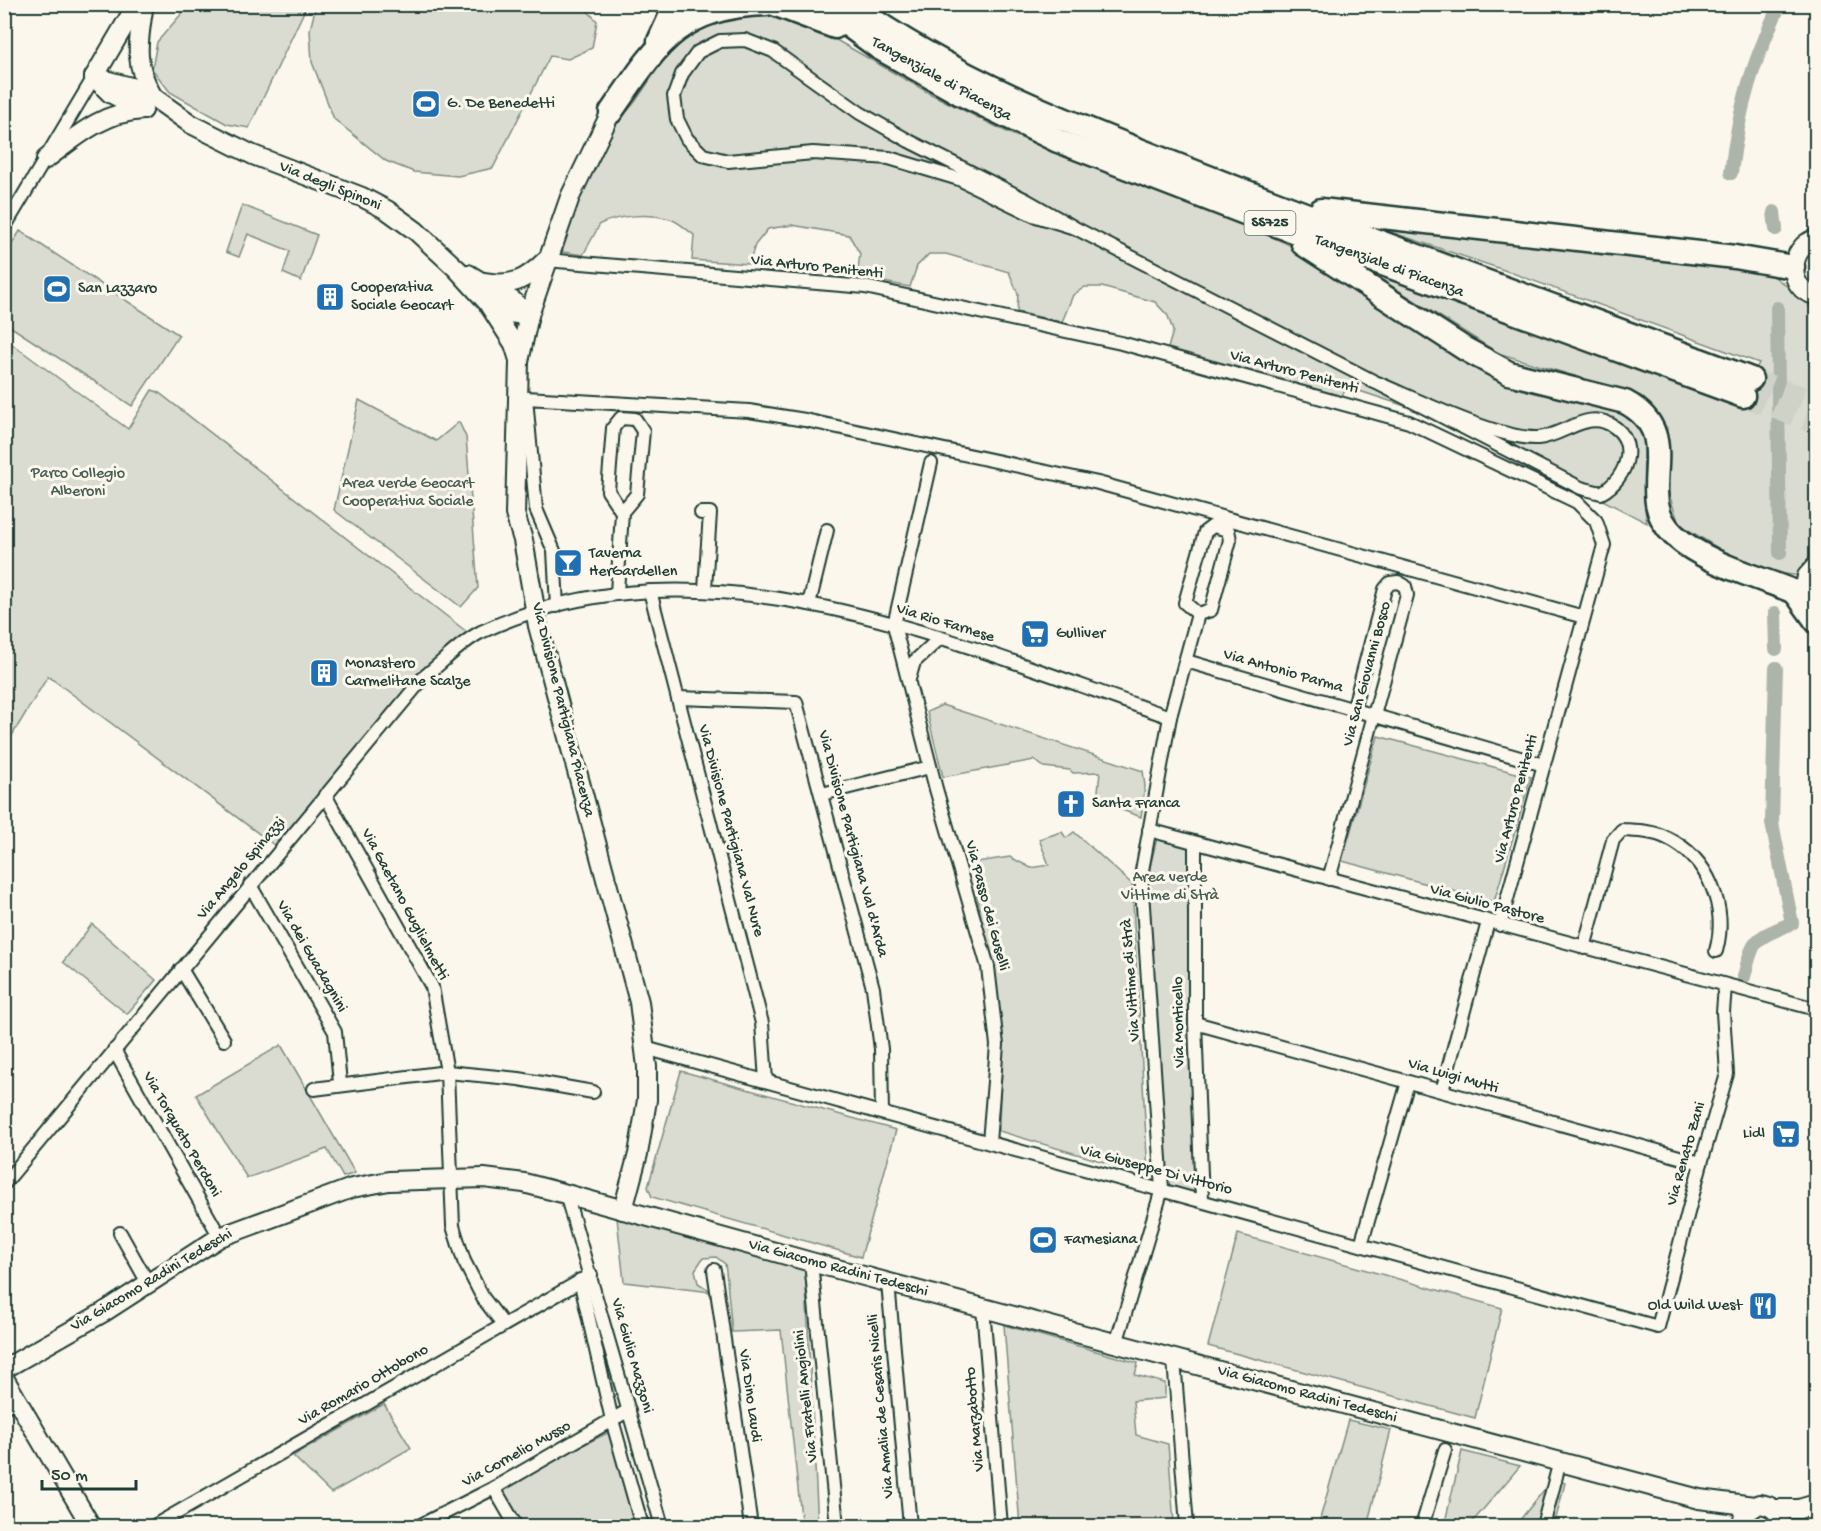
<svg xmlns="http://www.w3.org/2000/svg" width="1821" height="1531" viewBox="0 0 1821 1531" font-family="'Gochi Hand',sans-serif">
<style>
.green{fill:#dbdcd1;stroke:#7d8c82;stroke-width:1.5}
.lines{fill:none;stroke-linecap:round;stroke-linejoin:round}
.canal{stroke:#adb4aa;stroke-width:14}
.highway-tunnel{stroke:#cfd2c7;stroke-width:22;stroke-dasharray:22 11;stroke-linecap:butt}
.street-casing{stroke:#1f3d34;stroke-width:16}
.secondary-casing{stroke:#1f3d34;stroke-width:22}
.highway-casing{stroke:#1f3d34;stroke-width:27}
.street{stroke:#fbf7ec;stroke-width:12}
.secondary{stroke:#fbf7ec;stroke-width:18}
.highway{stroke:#fbf7ec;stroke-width:22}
.labels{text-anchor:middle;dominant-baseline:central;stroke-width:6;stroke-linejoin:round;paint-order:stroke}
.shield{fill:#fbf7ec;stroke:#61756b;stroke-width:1.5}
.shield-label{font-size:15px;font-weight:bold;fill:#1f3d34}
.street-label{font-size:16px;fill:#1f3d34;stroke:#fbf7ec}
.poi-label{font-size:16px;fill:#1f3d34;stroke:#fbf7ec;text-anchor:start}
.park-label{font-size:16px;fill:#455d53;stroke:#fbf7ec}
</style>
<rect width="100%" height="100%" fill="#fbf7ec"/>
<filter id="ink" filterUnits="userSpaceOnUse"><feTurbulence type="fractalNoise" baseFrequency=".0167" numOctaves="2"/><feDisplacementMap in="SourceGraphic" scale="12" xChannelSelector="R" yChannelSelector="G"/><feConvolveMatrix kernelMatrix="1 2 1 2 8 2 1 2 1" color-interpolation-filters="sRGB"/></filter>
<g filter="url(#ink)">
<g class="green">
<polygon points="190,4 307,5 249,128 227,124 170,92 152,69 157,42"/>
<polygon points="316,5 582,5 597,21 592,48 568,59 550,56 493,168 458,176 414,172 386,161 334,119 312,62 310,30"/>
<path d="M744,14l39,3 41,16 107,61 80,40 255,100 75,35 57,51 111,53 135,40c2,39 -4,69 3,110l-199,-103 -101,-33 -5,9 -174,-48 5,-17 -5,-15 -13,-14 -53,-15h-17l-12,8 -11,27 -45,-10 1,-18 -9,-22 -63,-18h-17l-12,12 -7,21 -53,-10 3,-23 -11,-19 -57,-10 -24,4 -13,16 -6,19 -57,-4 2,-25c-7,-5 -16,-14 -24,-16 -22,-6 -50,-4 -70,5l-17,31 -20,-3 -4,-4c16,-41 31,-84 55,-121 6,-9 14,-16 21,-25 36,-52 42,-72 109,-88z"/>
<polygon points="242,205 317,235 301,281 283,273 290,251 248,234 239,257 226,252"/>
<polygon points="1358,221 1766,270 1808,303 1816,325 1816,578 1764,571 1721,550 1679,524 1665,482 1667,428 1641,396 1498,353 1342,255 1739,402 1759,363 1504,270"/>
<polygon points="20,231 179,335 132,406 5,323 5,255"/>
<polygon points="5,339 128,429 152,390 158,392 467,632 274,845 48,676 5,747"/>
<polygon points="359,400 436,441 459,422 466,437 478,588 461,607 334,510"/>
<polygon points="942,705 1143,771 1145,786 1141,817 1097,801 1100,772 1073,773 1070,770 1044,767 1034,760 943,777 927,712"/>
<polygon points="1378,736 1531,777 1494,902 1342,861"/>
<polygon points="1062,832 1066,838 1074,832 1132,884 1148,1175 999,1131 1001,1046 992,970 970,863 1010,857 1031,868 1049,865 1039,839"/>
<polygon points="1157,838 1191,846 1196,1193 1167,1186 1148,875"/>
<polygon points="92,924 156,980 127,1014 63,962"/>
<polygon points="281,1045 355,1173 343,1177 327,1149 247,1178 196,1095"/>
<polygon points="681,1071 896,1130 861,1257 652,1197 648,1187"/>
<polygon points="617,1218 805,1267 818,1526 802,1526 781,1330 732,1332 726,1271 725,1264 716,1257 703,1258 695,1270 698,1283 712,1292 624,1282"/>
<polygon points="1238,1234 1502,1308 1475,1418 1208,1346"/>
<polygon points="1004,1325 1138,1363 1135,1375 1165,1383 1165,1398 1133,1401 1136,1435 1168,1444 1174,1524 1165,1524 1165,1526 1020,1526"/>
<polygon points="384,1404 411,1448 331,1493 293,1456"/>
<polygon points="1348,1420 1391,1430 1367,1526 1318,1526"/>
<polygon points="620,1427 650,1526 516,1526 494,1488"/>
<polygon points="1462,1451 1520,1466 1469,1526 1444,1526"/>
<polygon points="1553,1479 1565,1483 1554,1526 1515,1526"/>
</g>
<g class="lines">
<g class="canal">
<path d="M1731,173c8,-67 21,-108 49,-169"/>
<polyline points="1774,212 1776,229"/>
<polyline points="1777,308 1780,553"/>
<polyline points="1775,613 1776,649"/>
<path d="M1744,977c10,-42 11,-37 48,-54l-20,-100 4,-155"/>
</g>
<g class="highway-tunnel">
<polyline points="1751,379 1816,402"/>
<polyline points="1743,396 1816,423"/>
</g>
<g class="street-casing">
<g id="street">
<polyline points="4,228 94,77"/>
<path d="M1075,228l-42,-13 -74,-36 -70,-21 -76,-5 -85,8 -25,-6 -16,-16 -10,-20 -3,-23 8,-22 16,-22 22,-11 25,-1 28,11 87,62 49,28 117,59 49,28 506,260 20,5c28,-15 40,-57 4,-71 -23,-8 -45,15 -67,16 -40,2 -128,-42 -168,-58"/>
<polyline points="546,260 865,287 1121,343 1409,422 1577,502 1596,521 1604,545 1500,925"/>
<polyline points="931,463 894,625 936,789 988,967 997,1045 989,1142"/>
<polyline points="701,513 710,513 705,589"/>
<polyline points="650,591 762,1023 766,1081"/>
<polyline points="617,593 622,512 637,494 643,431 635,419 621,418 613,428 608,491 622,512"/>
<polyline points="809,604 827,530"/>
<polyline points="557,606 554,551 536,509 526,398 749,411 805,420 1098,483 1584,617"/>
<polyline points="1186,661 1544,765"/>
<polyline points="909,679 914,662 940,638"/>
<polyline points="678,698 796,702 873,988 881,1049 882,1113"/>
<polyline points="822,794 930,767"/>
<polyline points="325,795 432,987 447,1072 453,1226 464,1261 483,1298 503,1324"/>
<polyline points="1149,830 1816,1009"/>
<polyline points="1195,843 1195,1023 1202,1200"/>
<polyline points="1329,879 1407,595 1405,586 1398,582 1390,583 1385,589 1353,710"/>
<polyline points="250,885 335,1032 340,1083"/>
<path d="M1584,948l29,-108 9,-10c15,1 31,1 45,8 42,20 61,70 49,113"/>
<polyline points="181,969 224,1040"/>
<polyline points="1195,1023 1701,1163"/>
<polyline points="645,1048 1658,1327 1701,1163 1727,1074 1723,1012 1725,986"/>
<polyline points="114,1050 220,1237"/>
<polyline points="314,1089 447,1072 519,1079 593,1092"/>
<polyline points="1442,1091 1488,922"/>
<path d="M4,1184l420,-507c18,-14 37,-35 57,-45 222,-104 476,12 689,85"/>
<polyline points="566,1194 662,1526"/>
<polyline points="120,1233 148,1283"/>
<polyline points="1361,1245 1408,1082"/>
<polyline points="811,1262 837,1526"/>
<polyline points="714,1270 751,1526"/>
<polyline points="580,1280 612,1420 642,1526"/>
<polyline points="888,1283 910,1526"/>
<polyline points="983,1308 1001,1526"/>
<polyline points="1116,1344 1162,1189 1141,876 1170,717 1198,614 1211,610 1230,540 1228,530 1213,526 1205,532 1185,603 1198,614"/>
<polyline points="1174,1360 1187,1526"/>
<polyline points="4,1407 18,1400"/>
<polyline points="494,1488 516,1526"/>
<polyline points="154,1526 591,1275"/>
<polyline points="419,1526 494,1488 629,1410"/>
<polyline points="1422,1526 1445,1450"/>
<polyline points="1543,1526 1560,1461"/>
</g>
</g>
<g class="secondary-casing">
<g id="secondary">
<path d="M144,4c-6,38 -11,59 9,93"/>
<polyline points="94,77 131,87 153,97 191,124 253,155 362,197 387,210 416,231 457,269 488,303 506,313 529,315"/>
<polyline points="94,77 137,4"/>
<polyline points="96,79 110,93 143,110"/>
<polyline points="611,112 570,197 529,315 519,362 515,514 523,540 538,626 639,1002 647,1067 647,1100 638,1154 623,1210"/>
<path d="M46,159c31,-23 57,-47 97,-49"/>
<path d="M1816,239c-27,7 -31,51 0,56"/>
<polyline points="468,274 513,301 529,315"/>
<path d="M485,282c27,5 41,-2 60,-21"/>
<polyline points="489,305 514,344 519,360"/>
<polyline points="1810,604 1804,593 1807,576 1816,566"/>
<polyline points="4,1369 104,1312 220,1237 352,1188 389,1181 484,1178 524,1183 566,1194 811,1262 1699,1499 1754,1506"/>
<polyline points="4,1378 91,1526"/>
<polyline points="1774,1509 1799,1509 1816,1504"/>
<path d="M1742,1526l2,-12 15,-10c14,1 22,9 22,22"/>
</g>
</g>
<g class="highway-casing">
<g id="highway">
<polyline points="774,4 835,27"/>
<polyline points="819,4 879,48 959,93 1058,141 1268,222 1743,396"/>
<path d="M850,4c112,81 243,128 371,178 176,68 353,131 530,197"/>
<polyline points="659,41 676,4"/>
<path d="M611,112c46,-67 67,-105 155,-108"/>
<polyline points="1321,210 1735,257 1793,267"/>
<path d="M1303,244l162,105 44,24 116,29c64,34 5,92 49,133 30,28 84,42 121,57l9,1"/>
<polyline points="1795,592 1816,621"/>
</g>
</g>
<use href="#street" class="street"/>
<use href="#secondary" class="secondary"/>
<use href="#highway" class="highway"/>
</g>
</g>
<defs>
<g id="stadium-square" transform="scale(1.5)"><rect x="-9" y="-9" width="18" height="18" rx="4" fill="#1f6fb2" stroke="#fbf7ec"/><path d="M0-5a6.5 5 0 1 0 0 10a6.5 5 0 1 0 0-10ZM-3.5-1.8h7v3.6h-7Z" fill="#fff"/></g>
<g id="building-square" transform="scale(1.5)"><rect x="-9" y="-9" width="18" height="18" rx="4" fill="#1f6fb2" stroke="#fbf7ec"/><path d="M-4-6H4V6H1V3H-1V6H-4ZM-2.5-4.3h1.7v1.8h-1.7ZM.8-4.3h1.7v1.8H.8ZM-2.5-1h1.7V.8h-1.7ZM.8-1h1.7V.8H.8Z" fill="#fff"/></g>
<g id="bar-square" transform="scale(1.5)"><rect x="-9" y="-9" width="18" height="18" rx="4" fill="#1f6fb2" stroke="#fbf7ec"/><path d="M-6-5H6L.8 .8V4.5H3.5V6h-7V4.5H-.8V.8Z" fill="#fff"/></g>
<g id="supermarket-square" transform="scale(1.5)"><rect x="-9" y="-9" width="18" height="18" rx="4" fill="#1f6fb2" stroke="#fbf7ec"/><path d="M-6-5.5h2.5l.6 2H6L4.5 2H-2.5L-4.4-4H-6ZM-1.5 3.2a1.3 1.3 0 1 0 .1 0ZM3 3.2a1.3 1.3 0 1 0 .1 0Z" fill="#fff"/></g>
<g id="church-square" transform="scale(1.5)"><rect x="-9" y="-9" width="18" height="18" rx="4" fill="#1f6fb2" stroke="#fbf7ec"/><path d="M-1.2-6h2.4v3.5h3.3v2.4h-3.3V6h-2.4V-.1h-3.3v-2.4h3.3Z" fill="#fff"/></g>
<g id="restaurant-square" transform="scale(1.5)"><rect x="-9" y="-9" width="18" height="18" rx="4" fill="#1f6fb2" stroke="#fbf7ec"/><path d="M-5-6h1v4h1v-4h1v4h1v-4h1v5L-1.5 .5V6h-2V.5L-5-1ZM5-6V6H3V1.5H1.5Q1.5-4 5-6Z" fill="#fff"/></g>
</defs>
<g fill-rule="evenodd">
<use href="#stadium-square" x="426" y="104"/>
<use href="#stadium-square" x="57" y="289"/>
<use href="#building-square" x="330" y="297"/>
<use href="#bar-square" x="568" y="563"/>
<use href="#supermarket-square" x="1035" y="634"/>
<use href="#building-square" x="324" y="673"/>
<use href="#church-square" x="1071" y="804"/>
<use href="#supermarket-square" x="1786" y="1134"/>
<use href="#stadium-square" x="1043" y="1240"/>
<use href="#restaurant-square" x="1763" y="1306"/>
</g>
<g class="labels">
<rect class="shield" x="1244.5" y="211" width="51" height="24" rx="4.5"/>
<g class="shield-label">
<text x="1270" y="223">SS725</text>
</g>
<g class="street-label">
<text transform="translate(941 80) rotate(29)">Tangenziale di Piacenza</text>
<text transform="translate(330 187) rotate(22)">Via degli Spinoni</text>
<text transform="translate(1389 267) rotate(20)">Tangenziale di Piacenza</text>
<text transform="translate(817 268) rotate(6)">Via Arturo Penitenti</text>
<text transform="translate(1294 373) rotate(15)">Via Arturo Penitenti</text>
<text transform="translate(945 624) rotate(17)">Via Rio Farnese</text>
<text transform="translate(1283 672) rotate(16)">Via Antonio Parma</text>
<text transform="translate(1368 674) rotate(-75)">Via San Giovanni Bosco</text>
<text transform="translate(562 710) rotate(76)">Via Divisione Partigiana Piacenza</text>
<text transform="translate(1517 799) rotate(-75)">Via Arturo Penitenti</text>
<text transform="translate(730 831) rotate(75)">Via Divisione Partigiana Val Nure</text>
<text transform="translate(852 844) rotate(75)">Via Divisione Partigiana Val d'Arda</text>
<text transform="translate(242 869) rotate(-50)">Via Angelo Spinazzi</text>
<text transform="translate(404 905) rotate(62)">Via Gaetano Guglielmetti</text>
<text transform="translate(1487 905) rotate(15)">Via Giulio Pastore</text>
<text transform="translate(986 906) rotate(75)">Via Passo dei Guselli</text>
<text transform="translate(311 957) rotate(60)">Via dei Guadagnini</text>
<text transform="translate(1132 980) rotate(-94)">Via Vittime di Strà</text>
<text transform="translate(1180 1022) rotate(-91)">Via Monticello</text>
<text transform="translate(1453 1077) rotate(16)">Via Luigi Mutti</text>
<text transform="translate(181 1135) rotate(60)">Via Torquato Perdoni</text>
<text transform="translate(1687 1154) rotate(-74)">Via Renato Zani</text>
<text transform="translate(1156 1171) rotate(15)">Via Giuseppe Di Vittorio</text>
<text transform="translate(838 1269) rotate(15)">Via Giacomo Radini Tedeschi</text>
<text transform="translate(152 1281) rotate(-31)">Via Giacomo Radini Tedeschi</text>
<text transform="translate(631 1356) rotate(74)">Via Giulio Mazzoni</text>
<text transform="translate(364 1386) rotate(-30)">Via Romario Ottobono</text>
<text transform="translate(1307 1395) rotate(15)">Via Giacomo Radini Tedeschi</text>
<text transform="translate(749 1396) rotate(82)">Via Dino Laudi</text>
<text transform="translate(807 1396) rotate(-96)">Via Fratelli Angiolini</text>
<text transform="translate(882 1406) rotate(-95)">Via Amalia de Cesaris Nicelli</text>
<text transform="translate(976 1419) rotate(-95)">Via Marzabotto</text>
<text transform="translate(517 1455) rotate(-29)">Via Cornelio Musso</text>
</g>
<g class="poi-label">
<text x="447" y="104">G. De Benedetti</text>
<text x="351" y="288">Cooperativa<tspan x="351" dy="18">Sociale Geocart</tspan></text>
<text x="78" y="289">San Lazzaro</text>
<text x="589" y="554">Taverna<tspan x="589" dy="18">HerGardellen</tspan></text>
<text x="1056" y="634">Gulliver</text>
<text x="345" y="664">Monastero<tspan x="345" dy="18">Carmelitane Scalze</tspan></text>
<text x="1092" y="804">Santa Franca</text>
<text x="1765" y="1134" text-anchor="end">Lidl</text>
<text x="1064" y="1240">Farnesiana</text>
<text x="1742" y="1306" text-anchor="end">Old Wild West</text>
</g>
<g class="park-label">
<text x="78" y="474">Parco Collegio<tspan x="78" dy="18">Alberoni</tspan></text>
<text x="408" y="484">Area verde Geocart<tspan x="408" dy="18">Cooperativa Sociale</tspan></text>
<text x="1170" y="878">Area verde<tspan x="1170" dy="18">Vittime di Strà</tspan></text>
</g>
</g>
<rect width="1821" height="1531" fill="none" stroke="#fbf7ec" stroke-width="24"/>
<rect x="12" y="12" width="1797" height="1507" fill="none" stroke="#1f3d34" stroke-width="2" filter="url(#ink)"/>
<path d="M42 1480v9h94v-9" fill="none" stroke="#1f3d34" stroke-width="3"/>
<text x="51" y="1480" font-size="18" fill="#1f3d34" stroke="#fbf7ec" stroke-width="4.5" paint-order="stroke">50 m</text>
</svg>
